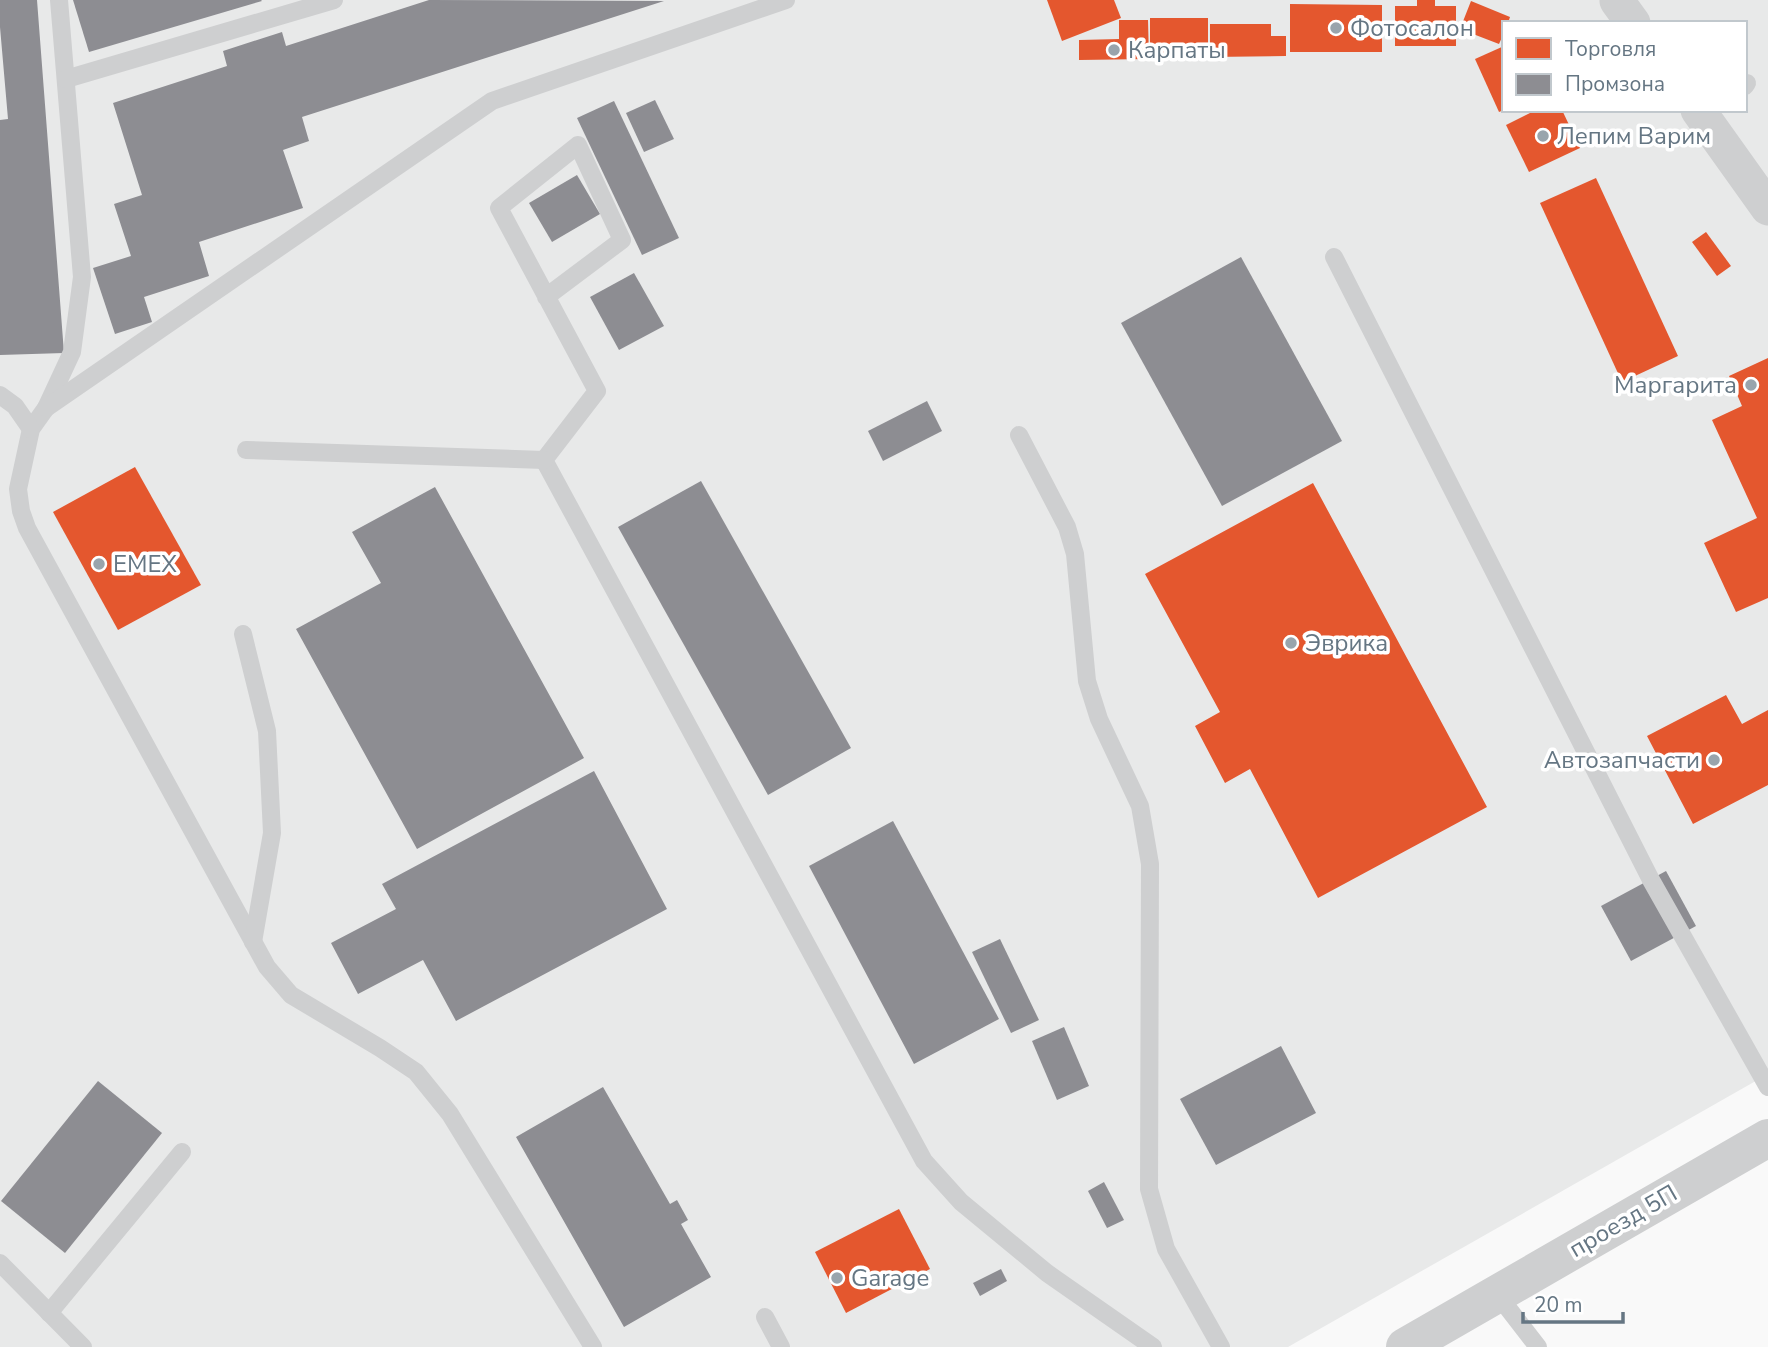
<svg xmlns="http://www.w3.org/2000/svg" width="1768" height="1347" viewBox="0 0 1768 1347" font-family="'Nunito Sans',sans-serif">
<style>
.built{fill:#e8e9e9;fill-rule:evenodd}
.shops{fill:#e4572e}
.industry{fill:#8d8d92}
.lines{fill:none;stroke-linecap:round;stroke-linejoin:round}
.service{stroke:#cecfd0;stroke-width:18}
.minor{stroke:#cecfd0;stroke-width:35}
.tertiary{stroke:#cecfd0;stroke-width:38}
.poi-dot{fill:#99a4ac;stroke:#fff;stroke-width:2.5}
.labels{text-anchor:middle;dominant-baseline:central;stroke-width:7;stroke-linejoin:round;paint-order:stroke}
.poi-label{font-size:24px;fill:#657683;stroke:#fff;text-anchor:start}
.street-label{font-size:24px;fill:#657683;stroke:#fff}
</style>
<rect width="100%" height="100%" fill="#f9f9f9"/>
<path class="built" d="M0,0h1768v1074l-480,273h-1288zM1504,23h241v87h-241z"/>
<g class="shops">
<polygon points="1047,0 1114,0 1121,18 1062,41"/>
<polygon points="1417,0 1435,0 1435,6 1456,6 1456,46 1395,46 1395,6 1417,6"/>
<polygon points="1471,1 1510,17 1508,23 1504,23 1504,33 1499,44 1460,29"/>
<polygon points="1290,4 1382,5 1382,52 1290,52"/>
<rect x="1150" y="18" width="58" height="41"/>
<polygon points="1119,20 1148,20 1149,59 1079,60 1079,40 1119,39"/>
<polygon points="1210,24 1271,24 1271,36 1286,36 1286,56 1210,57"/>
<polygon points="1504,46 1504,110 1499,112 1475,59"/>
<polygon points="1536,110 1562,110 1580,148 1529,172 1506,125"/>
<polygon points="1596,178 1678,356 1622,382 1540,203"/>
<polygon points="1706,232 1731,266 1717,276 1692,242"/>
<polygon points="1768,358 1768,598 1736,612 1704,543 1757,518 1712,420 1742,406 1729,376"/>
<polygon points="135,467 201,585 118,630 53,512"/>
<polygon points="1313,483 1487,807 1318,898 1250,769 1225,783 1195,726 1220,712 1145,574"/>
<polygon points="1726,695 1742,724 1768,710 1768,785 1693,824 1647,736"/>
<polygon points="899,1209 930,1269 846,1313 815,1252"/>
</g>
<g class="industry">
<polygon points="0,0 37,0 64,353 0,355 0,120 8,119 0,27"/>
<polygon points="73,0 261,0 262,1 89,52"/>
<polygon points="429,0 664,1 302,117 309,141 283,150 303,208 199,242 209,276 144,297 152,322 115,334 93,268 131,256 114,204 142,195 113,103 227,66 223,51 282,32 286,46"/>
<polygon points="655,100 674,139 644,152 626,113"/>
<polygon points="614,101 679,238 642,255 577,118"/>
<polygon points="577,175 600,214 552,242 529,203"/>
<polygon points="1241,257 1342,441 1222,506 1121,323"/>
<polygon points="634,273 664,326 619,350 590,297"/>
<polygon points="927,401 942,431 883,461 868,431"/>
<polygon points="701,481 851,748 768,795 618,527"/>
<polygon points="435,487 584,758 417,849 296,629 381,583 352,532"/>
<polygon points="594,771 667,909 456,1021 423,960 358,994 331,943 396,909 382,884"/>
<polygon points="893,821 999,1019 914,1064 809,866"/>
<polygon points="1666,871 1696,926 1631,961 1601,906"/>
<polygon points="1000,939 1039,1020 1011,1033 972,952"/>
<polygon points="1064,1027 1089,1086 1057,1100 1032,1041"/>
<polygon points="1281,1046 1316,1113 1216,1165 1180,1099"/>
<polygon points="98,1081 162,1133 65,1253 1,1201"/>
<polygon points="603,1087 670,1204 677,1200 688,1220 681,1224 711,1277 624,1327 516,1137"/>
<polygon points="1104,1182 1124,1220 1107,1228 1088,1191"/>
<polygon points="1001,1269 1007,1281 980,1296 973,1283"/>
</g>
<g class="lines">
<g class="service">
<polyline points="59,0 82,277 72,352 46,408 31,429 18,489 21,511 27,528 267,967 291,995 380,1048 416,1072 450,1114 593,1347"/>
<polyline points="66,79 334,0"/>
<polyline points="1745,86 1747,83"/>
<polyline points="1334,257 1651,880 1768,1087"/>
<polyline points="546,297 622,240 578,145 499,208 597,391 544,460 924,1161 961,1202 1047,1273 1153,1347"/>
<polyline points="0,395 15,406 31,429"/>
<polyline points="46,408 492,101 786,0"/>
<polyline points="1019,435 1067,527 1075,554 1087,681 1099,719 1140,806 1150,864 1149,1189 1166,1249 1221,1347"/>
<polyline points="246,450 544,460"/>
<polyline points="243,634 267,731 272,833 253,942"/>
<polyline points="0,1263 83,1347"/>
<polyline points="1497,1294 1538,1347"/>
<polyline points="49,1313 182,1152"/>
<polyline points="765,1317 781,1347"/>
</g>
<g class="minor">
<polyline points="1617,1 1633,23"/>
<polyline points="1698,110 1768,208"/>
</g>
<polyline class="tertiary" points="1405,1347 1768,1138"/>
</g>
<g class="poi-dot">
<circle cx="1336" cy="28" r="7"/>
<circle cx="1114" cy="50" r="7"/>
<circle cx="1543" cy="136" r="7"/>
<circle cx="1751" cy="385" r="7"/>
<circle cx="99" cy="564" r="7"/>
<circle cx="1291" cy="643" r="7"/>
<circle cx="1714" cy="760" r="7"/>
<circle cx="837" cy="1278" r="7"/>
</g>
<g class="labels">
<g class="poi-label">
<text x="1350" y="28">Фотосалон</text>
<text x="1128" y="50">Карпаты</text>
<text x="1557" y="136">Лепим Варим</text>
<text x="1737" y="385" text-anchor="end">Маргарита</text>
<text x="113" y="564">EMEX</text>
<text x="1305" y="643">Эврика</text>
<text x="1700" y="760" text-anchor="end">Автозапчасти</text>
<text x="851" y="1278">Garage</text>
</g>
<g class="street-label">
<text transform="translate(1623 1221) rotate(-30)">проезд 5П</text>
</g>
</g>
<rect x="1502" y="21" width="245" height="91" fill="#ffffff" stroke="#c1c8cd" stroke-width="2"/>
<rect x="1516" y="38" width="35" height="21" fill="#e4572e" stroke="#c1c8cd" stroke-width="2"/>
<text x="1565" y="56" font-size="21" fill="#657683">Торговля</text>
<rect x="1516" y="74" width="35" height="21" fill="#8d8d92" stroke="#c1c8cd" stroke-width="2"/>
<text x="1565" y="91" font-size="21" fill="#657683">Промзона</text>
<path d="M1523 1312v10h100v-10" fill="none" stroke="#657683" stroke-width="3.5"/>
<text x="1534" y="1312" font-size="21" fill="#657683" stroke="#ffffff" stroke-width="5" paint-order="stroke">20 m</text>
</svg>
